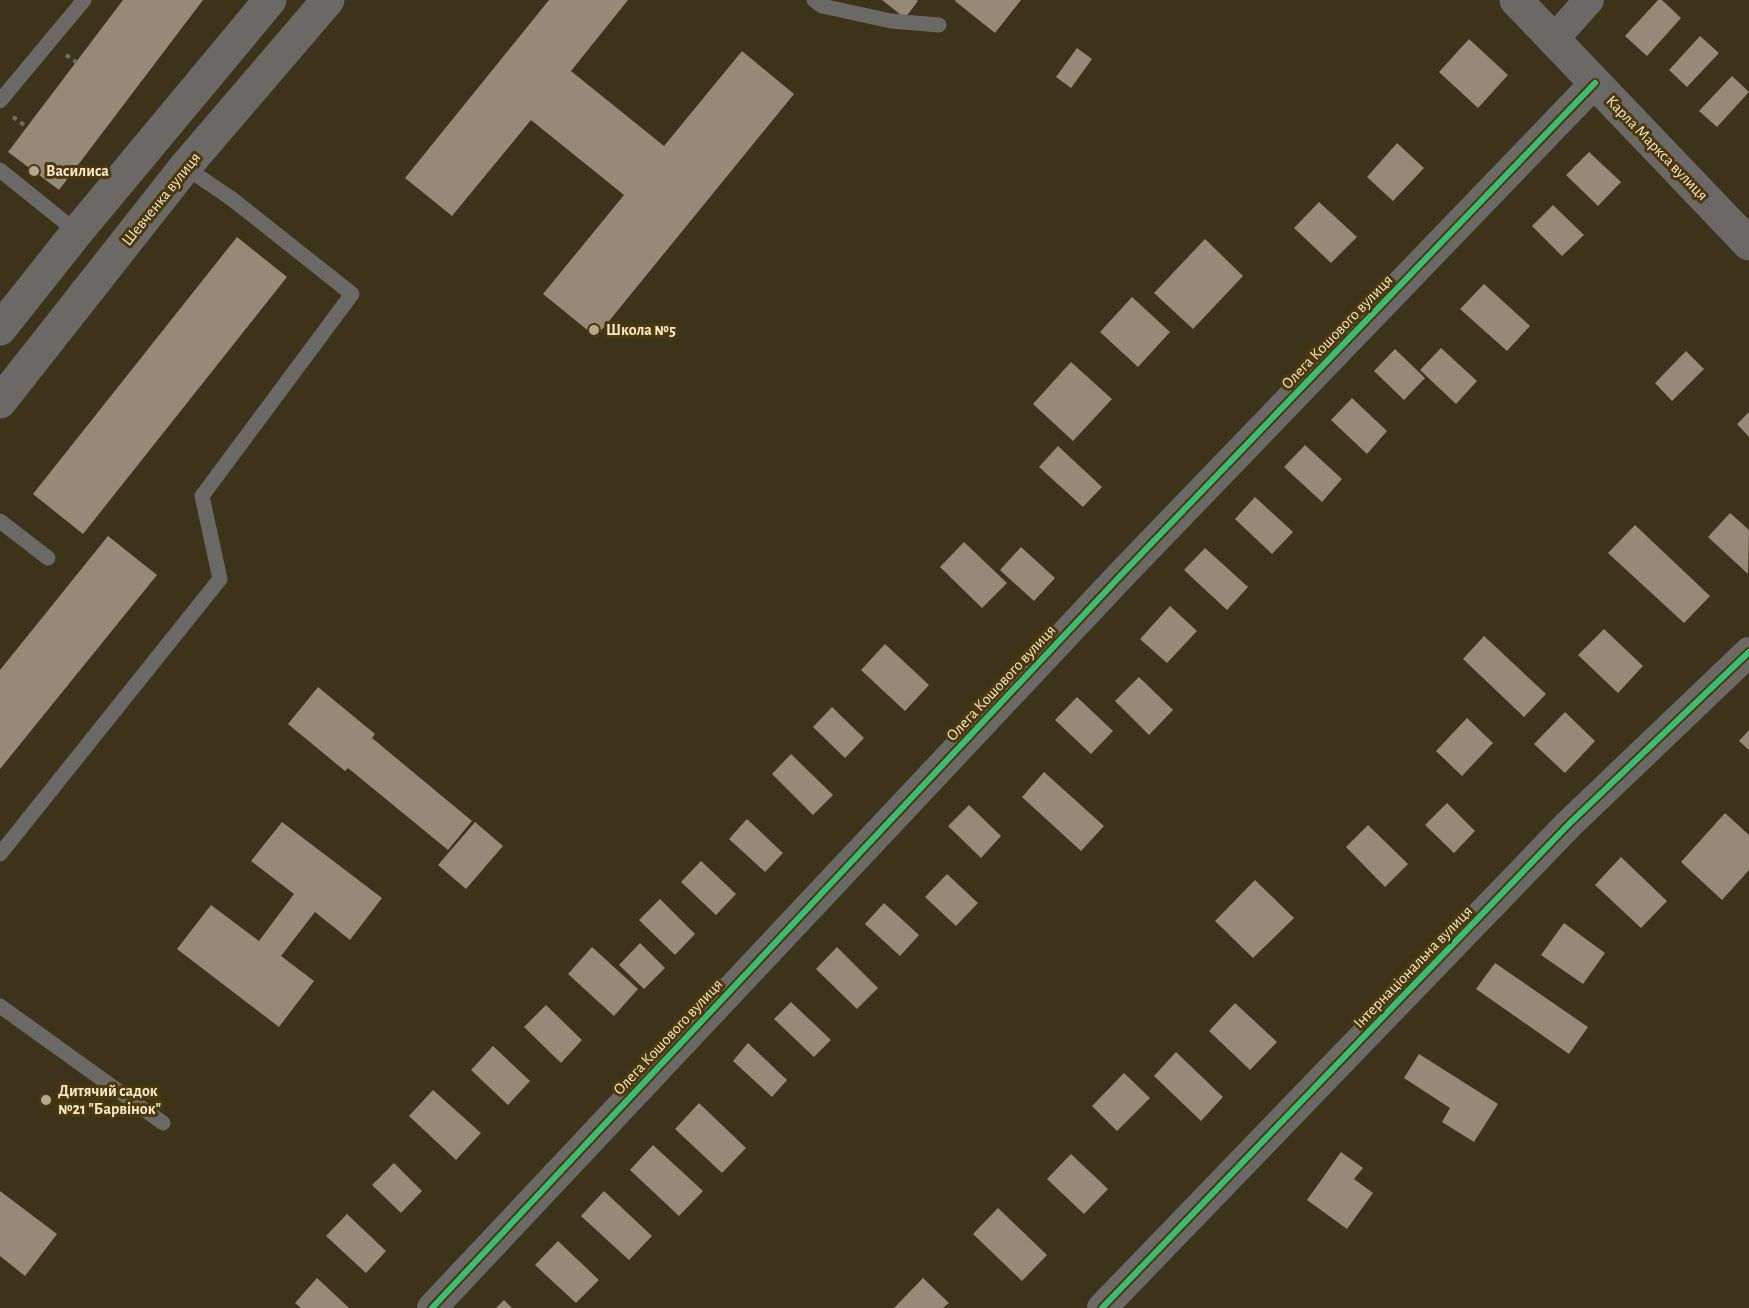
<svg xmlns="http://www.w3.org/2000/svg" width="1749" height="1308" viewBox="0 0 1749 1308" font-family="'Alegreya Sans',sans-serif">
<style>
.building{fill:#968978}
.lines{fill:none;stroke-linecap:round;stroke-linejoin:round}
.path{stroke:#706e68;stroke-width:4;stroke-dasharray:4.5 4.5;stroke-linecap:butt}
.service{stroke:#6a6966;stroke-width:15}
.minor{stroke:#6a6966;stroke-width:30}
.tertiary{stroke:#6a6966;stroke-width:33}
.cycleway-casing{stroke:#4b380c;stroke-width:10}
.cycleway{stroke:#3abd76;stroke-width:6}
.poi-dot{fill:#b5a88e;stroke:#4b380c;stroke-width:2}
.labels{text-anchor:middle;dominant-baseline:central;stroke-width:6;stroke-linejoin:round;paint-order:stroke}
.street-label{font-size:16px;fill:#f6e8cc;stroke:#4b380c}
.poi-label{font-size:16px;font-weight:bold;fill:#f6e8cc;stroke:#4b380c;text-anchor:start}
</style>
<rect width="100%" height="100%" fill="#3d321a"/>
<g class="building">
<polygon points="123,0 203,0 59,190 8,152"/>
<polygon points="549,0 628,0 571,71 664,146 742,51 794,94 596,337 543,294 624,195 531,120 452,216 405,178"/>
<polygon points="882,0 916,0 918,1 905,18"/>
<polygon points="956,0 1021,0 995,33 955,1"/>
<polygon points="1658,0 1662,0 1681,18 1647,56 1625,36"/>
<polygon points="1700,36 1719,53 1687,87 1669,70"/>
<polygon points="1469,39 1508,75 1478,108 1439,72"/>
<polygon points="1077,48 1092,59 1071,88 1056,77"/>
<polygon points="1732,76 1749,92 1717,127 1699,111"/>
<polygon points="1397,143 1424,168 1393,201 1367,177"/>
<polygon points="1589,152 1621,182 1598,206 1566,175"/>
<polygon points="1319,202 1357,237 1331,263 1294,228"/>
<polygon points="1553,205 1584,235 1562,256 1532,226"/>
<polygon points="237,237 287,277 83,534 33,494"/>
<polygon points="1205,239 1243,276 1193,329 1154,293"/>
<polygon points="1484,284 1530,326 1507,351 1460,309"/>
<polygon points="1132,297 1170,332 1138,367 1100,332"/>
<polygon points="1441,348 1477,381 1456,404 1420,370"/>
<polygon points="1395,349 1425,378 1404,400 1374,371"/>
<polygon points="1686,351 1704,369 1672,401 1655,383"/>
<polygon points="1071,362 1112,399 1073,441 1033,404"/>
<polygon points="1352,398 1387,431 1367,454 1331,420"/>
<polygon points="1749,412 1749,437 1737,424"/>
<polygon points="1305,445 1342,479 1322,502 1284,467"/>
<polygon points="1058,446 1102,487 1083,507 1039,467"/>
<polygon points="1255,497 1293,532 1272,554 1235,519"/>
<polygon points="1730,513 1749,530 1748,574 1708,537"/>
<polygon points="1635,525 1710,596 1684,623 1608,553"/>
<polygon points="108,536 157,575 0,769 0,670"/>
<polygon points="964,542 1007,583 982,608 940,567"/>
<polygon points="1021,547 1055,578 1034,601 1000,570"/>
<polygon points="1205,548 1248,587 1227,610 1184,570"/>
<polygon points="1170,606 1197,631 1167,663 1140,639"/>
<polygon points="1604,629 1643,666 1618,693 1578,655"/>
<polygon points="1484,636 1546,694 1524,717 1463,659"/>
<polygon points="885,644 929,685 905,711 861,670"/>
<polygon points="1139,677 1173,710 1149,735 1115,701"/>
<polygon points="318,687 375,734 372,738 472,821 448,850 348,768 345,771 288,724"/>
<polygon points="1077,697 1113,731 1091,754 1055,720"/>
<polygon points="832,707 864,738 845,758 813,727"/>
<polygon points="1565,712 1595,741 1565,773 1534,744"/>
<polygon points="1467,718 1493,743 1462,776 1436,751"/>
<polygon points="1749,730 1749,750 1739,741"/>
<polygon points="791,754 833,795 813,815 772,774"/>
<polygon points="1044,772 1104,826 1081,851 1022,797"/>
<polygon points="1447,803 1475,831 1454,853 1425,825"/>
<polygon points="969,805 1001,836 981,858 948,826"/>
<polygon points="1725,813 1749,835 1749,870 1722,900 1681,862"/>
<polygon points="747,819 783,853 765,872 729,839"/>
<polygon points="282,822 382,898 350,940 315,912 281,956 314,981 279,1027 177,949 211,905 259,941 294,894 251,861"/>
<polygon points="475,822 503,846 466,889 438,865"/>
<polygon points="1368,825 1408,864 1385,887 1346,847"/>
<polygon points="1621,857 1667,901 1641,928 1595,885"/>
<polygon points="701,861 736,894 716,915 681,882"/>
<polygon points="947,874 978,903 956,926 925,897"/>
<polygon points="1255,880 1294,918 1253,958 1215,921"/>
<polygon points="660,899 695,934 675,955 639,920"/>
<polygon points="884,903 919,935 900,956 865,924"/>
<polygon points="1564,923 1605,953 1583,984 1541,955"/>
<polygon points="640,943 665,968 644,989 619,965"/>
<polygon points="592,947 638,989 614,1016 568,974"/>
<polygon points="837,947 878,988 857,1009 816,969"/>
<polygon points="1495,963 1588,1027 1569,1054 1476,989"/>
<polygon points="791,1002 831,1040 814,1057 774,1019"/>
<polygon points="1235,1003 1277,1042 1250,1070 1209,1031"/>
<polygon points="546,1005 582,1040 561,1063 524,1027"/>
<polygon points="748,1043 787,1080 772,1097 733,1061"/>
<polygon points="493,1046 530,1081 508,1105 471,1070"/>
<polygon points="1176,1052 1223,1097 1201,1121 1154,1076"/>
<polygon points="1419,1054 1498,1104 1474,1142 1442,1122 1450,1108 1404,1078"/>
<polygon points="1124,1073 1150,1098 1117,1131 1092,1106"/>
<polygon points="433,1090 481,1133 456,1160 409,1116"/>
<polygon points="699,1103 746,1148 722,1173 675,1129"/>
<polygon points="653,1145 703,1191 679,1216 630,1170"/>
<polygon points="1341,1152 1363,1168 1354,1179 1373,1193 1347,1229 1307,1200"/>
<polygon points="1071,1154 1108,1189 1084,1214 1047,1179"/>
<polygon points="394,1163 422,1191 401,1213 372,1185"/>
<polygon points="0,1191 57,1234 25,1276 0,1256"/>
<polygon points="604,1191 652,1236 629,1260 581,1216"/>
<polygon points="998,1208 1047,1255 1022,1281 973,1234"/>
<polygon points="347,1214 386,1251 366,1273 326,1236"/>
<polygon points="558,1241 599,1280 576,1303 535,1265"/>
<polygon points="317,1278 349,1308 301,1308 295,1303"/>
<polygon points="923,1278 949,1303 943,1308 894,1308"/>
<polygon points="504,1300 512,1308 496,1308"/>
</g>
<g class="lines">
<g class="path">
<polyline points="66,55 76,62"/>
<polyline points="13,117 27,127"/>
</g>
<g class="service">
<polyline points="814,0 822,6 891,21 939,25"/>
<polyline points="0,101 84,0"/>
<polyline points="0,170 77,232"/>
<polyline points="0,521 48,558"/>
<polyline points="0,854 220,579 202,496 352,294 232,199 185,167"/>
<polyline points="0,1006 163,1123"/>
</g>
<g class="minor">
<polyline points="1554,39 1589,0"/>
<polyline points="432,1308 1123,573 1595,83"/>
<polyline points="1102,1308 1569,824 1749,652"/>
</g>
<g class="tertiary">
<polyline points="1516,0 1749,244"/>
<polyline points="0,329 77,232 270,0"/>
<polyline points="0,402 185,167 328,0"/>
</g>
<g class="cycleway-casing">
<g id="cycleway">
<polyline points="432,1308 1123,573 1595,83"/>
<polyline points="1102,1308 1569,824 1749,652"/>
</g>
</g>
<use href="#cycleway" class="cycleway"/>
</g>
<g class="poi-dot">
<circle cx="34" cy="171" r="6"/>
<circle cx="594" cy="330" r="6"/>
<circle cx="46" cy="1100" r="6"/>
</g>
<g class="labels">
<g class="street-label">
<text transform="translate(1657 148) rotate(46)">Карла Маркса вулиця</text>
<text transform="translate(161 199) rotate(-51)">Шевченка вулиця</text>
<text transform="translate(1337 332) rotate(-46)">Олега Кошового вулиця</text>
<text transform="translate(1001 683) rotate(-47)">Олега Кошового вулиця</text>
<text transform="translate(1413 967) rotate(-46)">Інтернаціональна вулиця</text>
<text transform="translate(668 1037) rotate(-47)">Олега Кошового вулиця</text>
</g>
<g class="poi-label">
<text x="46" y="171">Василиса</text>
<text x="606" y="330">Школа №5</text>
<text x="58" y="1091">Дитячий садок<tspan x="58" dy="18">№21 "Барвінок"</tspan></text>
</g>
</g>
</svg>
